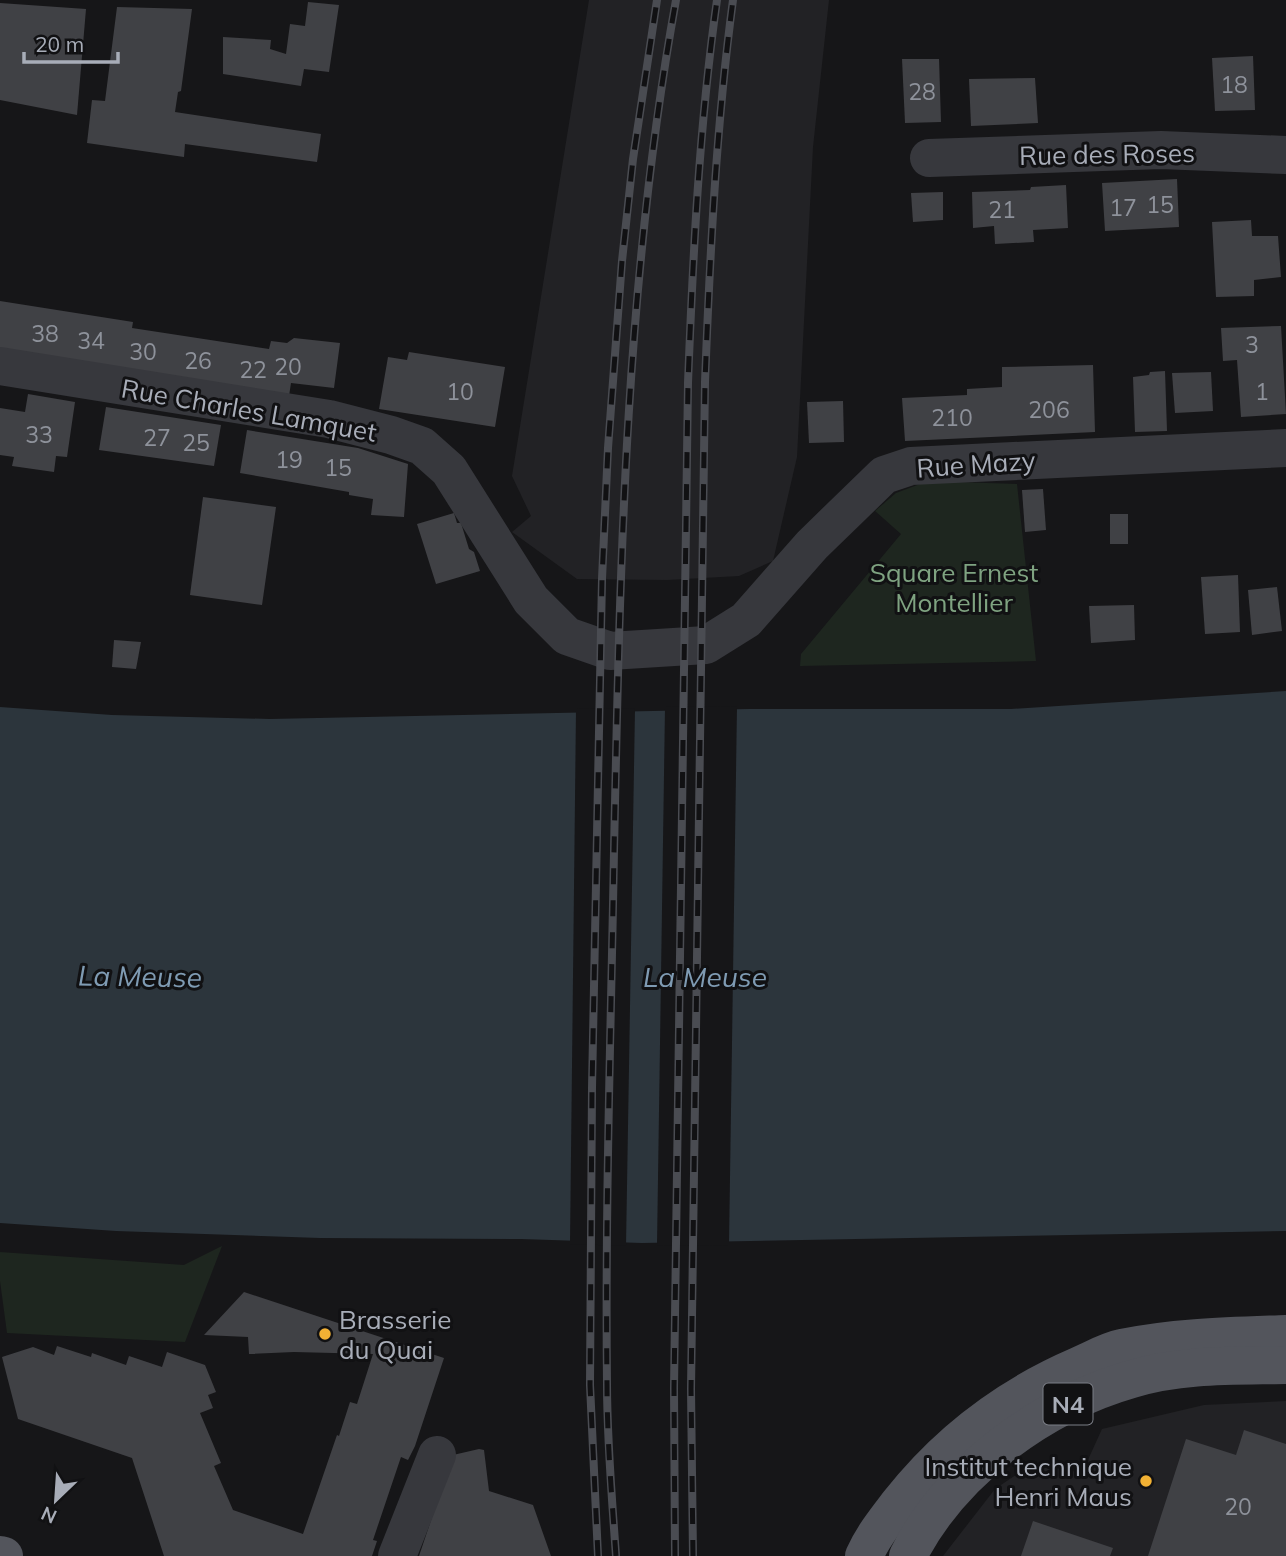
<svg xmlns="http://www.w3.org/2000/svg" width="1286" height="1556" viewBox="0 0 1286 1556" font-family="Mulish,sans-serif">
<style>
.built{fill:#222225}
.green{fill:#1e261f}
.water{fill:#2c353c}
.pier{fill:#161618}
.building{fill:#404145}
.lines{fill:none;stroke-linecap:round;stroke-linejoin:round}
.minor{stroke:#37383d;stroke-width:38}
.major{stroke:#53555c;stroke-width:38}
.rail-casing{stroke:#4a4c52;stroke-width:8}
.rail{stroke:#111113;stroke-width:5;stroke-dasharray:16;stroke-linecap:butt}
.poi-dot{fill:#f2b134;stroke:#111113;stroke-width:2.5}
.labels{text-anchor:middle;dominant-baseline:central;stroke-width:6;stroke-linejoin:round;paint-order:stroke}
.number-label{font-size:23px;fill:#8e929b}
.shield{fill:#111113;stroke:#7b7e86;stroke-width:2}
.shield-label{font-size:24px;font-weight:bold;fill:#a8adb8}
.street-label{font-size:26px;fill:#a8adb8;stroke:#111113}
.park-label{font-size:26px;fill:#7fa381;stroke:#111113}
.poi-label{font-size:26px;fill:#a8adb8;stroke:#111113;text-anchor:start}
.water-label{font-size:28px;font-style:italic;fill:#7f9bb3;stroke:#111113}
</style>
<rect width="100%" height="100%" fill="#161618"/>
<g class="built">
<polygon points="589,0 829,0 813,147 797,457 773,561 739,576 667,580 577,579 512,532 531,516 512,476"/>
<polygon points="1286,1401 1286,1556 943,1556 995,1489 1023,1470 1050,1467 1082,1473 1102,1429 1204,1405"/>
</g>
<g class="green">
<polygon points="928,481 1017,484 1036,661 800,666 801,654 901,534 875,511 896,493"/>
<polygon points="222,1246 185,1342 7,1333 0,1281 0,1252 184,1265"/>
</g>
<polygon class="water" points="1286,691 1286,1231 642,1243 521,1239 320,1238 116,1231 0,1223 0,707 112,715 270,719 749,709 1011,709"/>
<g class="pier">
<polygon points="737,706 729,1245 657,1246 665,707"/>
<polygon points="635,708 626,1246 570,1244 576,709"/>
</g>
<g class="building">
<polygon points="308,2 339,5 329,72 304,69 301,86 223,74 223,37 271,40 270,49 286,54 290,24 305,26"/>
<polygon points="0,3 86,9 77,115 0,100"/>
<polygon points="117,7 192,9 181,91 178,92 175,112 321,134 317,162 185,144 184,157 87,143 92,100 105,101"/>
<polygon points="1253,56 1255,110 1215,111 1212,58"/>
<polygon points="902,59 939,59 941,122 905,123"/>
<polygon points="1035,78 1038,123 971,126 969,79"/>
<polygon points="1177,179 1179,227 1105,231 1102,183"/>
<polygon points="1066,185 1068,228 1033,230 1034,242 995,244 994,226 973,228 972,192 1030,190 1031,187"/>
<polygon points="943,192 943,220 913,222 911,193"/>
<polygon points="1251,220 1252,236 1278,236 1281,277 1254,280 1254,296 1216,297 1212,222"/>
<polygon points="0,301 133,322 132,328 269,349 271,341 287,343 294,338 340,343 334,388 291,383 289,396 0,351"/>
<polygon points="1281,326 1286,414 1241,417 1237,360 1223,361 1221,328"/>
<polygon points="409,352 505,367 495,427 379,409 388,357 407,360"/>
<polygon points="1093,365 1095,432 905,441 902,398 967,395 967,389 1002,387 1002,367"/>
<polygon points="1165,371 1167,431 1135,432 1133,377 1149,375 1150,372"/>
<polygon points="1211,372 1213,411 1175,413 1172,373"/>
<polygon points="28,394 75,402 67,457 56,456 54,472 12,466 14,457 0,455 0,408 25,412"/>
<polygon points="843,401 844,442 809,443 807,402"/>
<polygon points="106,407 221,425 214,466 99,450"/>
<polygon points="247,430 358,448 408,464 404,517 371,515 373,499 349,495 349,492 240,473"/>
<polygon points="1043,489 1046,530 1025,532 1022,490"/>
<polygon points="203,497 276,507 262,605 190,595"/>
<polygon points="454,513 457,523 461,523 469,549 474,552 480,571 436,584 417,524"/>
<rect x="1110" y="514" width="18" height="30"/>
<polygon points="1238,575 1240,632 1205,634 1201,577"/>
<polygon points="1277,587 1282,631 1252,635 1248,590"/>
<polygon points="1134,605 1135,640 1091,643 1089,606"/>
<polygon points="114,640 141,642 136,669 112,667"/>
<polygon points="244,1292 444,1358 415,1446 408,1460 401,1457 373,1540 377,1541 372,1556 164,1556 132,1458 18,1419 2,1357 33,1347 54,1355 57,1346 91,1357 92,1353 126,1365 129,1356 162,1367 167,1352 205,1365 216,1392 208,1395 213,1408 200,1413 221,1463 214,1466 233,1510 303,1534 337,1435 339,1436 350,1402 357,1404 373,1354 294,1352 249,1354 248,1337 204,1335"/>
<polygon points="1244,1430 1286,1444 1286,1556 1148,1556 1186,1439 1236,1455"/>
<polygon points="479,1449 484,1450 489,1491 533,1505 551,1556 419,1556 453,1455"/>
<polygon points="1033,1521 1113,1548 1110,1556 1021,1556"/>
</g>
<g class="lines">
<g class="minor">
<polyline points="929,158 1161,150 1286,155"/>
<polyline points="0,366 329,419 391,435 422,446 449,470 531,600 567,636 610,651 706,645 746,620 812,545 884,475 911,466 1286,448"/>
<polyline points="397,1556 437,1455"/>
</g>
<g class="major">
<polyline points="0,1555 4,1556"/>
<path d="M864,1556c9,-20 22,-36 35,-53 48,-61 107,-106 179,-137 14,-6 29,-15 44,-18 53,-11 110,-12 164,-14"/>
<path d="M908,1556c43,-85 133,-151 224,-177 49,-15 103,-13 154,-14"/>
</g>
<g class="rail-casing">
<g id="rail">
<polyline points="598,1556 590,1385 592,1088 602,579 608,448 622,261 633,159 657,0"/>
<path d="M616,1556c-4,-57 -9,-115 -9,-172 -2,-178 4,-356 7,-533 6,-285 11,-570 62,-851"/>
<path d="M675,1556l-1,-168 14,-1005c5,-128 11,-256 29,-383"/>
<path d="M693,1556l-2,-167 14,-1007c5,-128 11,-255 28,-382"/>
</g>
</g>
<use href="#rail" class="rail"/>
</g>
<g class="poi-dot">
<circle cx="325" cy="1334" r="7"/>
<circle cx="1146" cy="1481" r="7"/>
</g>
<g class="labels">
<g class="number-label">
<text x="1234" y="84">18</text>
<text x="922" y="91">28</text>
<text x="1160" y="204">15</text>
<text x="1123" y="207">17</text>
<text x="1002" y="209">21</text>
<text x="45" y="333">38</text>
<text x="91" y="340">34</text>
<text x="1252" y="344">3</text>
<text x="143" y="351">30</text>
<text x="198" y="360">26</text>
<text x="288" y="366">20</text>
<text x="253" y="369">22</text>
<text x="460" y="391">10</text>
<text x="1262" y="391">1</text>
<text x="1049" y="409">206</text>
<text x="952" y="417">210</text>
<text x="39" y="434">33</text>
<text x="157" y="437">27</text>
<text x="196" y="442">25</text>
<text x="289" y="459">19</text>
<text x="338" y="467">15</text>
<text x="1238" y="1506">20</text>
</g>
<rect class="shield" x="1043.5" y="1383.5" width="49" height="41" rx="5"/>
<g class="shield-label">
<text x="1068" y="1404">N4</text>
</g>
<g class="street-label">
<text transform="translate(1107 154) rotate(-1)">Rue des Roses</text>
<text transform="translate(249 410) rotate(10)">Rue Charles Lamquet</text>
<text transform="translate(976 464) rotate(-4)">Rue Mazy</text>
</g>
<g class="park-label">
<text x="954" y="572">Square Ernest<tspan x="954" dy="30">Montellier</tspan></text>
</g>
<g class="poi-label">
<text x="339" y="1319">Brasserie<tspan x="339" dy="30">du Quai</tspan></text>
<text x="1132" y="1466" text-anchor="end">Institut technique<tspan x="1132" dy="30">Henri Maus</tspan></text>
</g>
<g class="water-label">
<text transform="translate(140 976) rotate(1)">La Meuse</text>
<text x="705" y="976">La Meuse</text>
</g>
</g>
<g transform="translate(56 1500) rotate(205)" stroke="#111113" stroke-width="5" paint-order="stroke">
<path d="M0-5L12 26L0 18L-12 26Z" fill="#a8adb8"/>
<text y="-10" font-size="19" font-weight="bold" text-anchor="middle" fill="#a8adb8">N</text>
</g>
<path d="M24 52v10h94v-10" fill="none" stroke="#a8adb8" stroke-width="3.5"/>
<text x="35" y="52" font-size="21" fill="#a8adb8" stroke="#111113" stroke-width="5" paint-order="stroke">20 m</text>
</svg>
